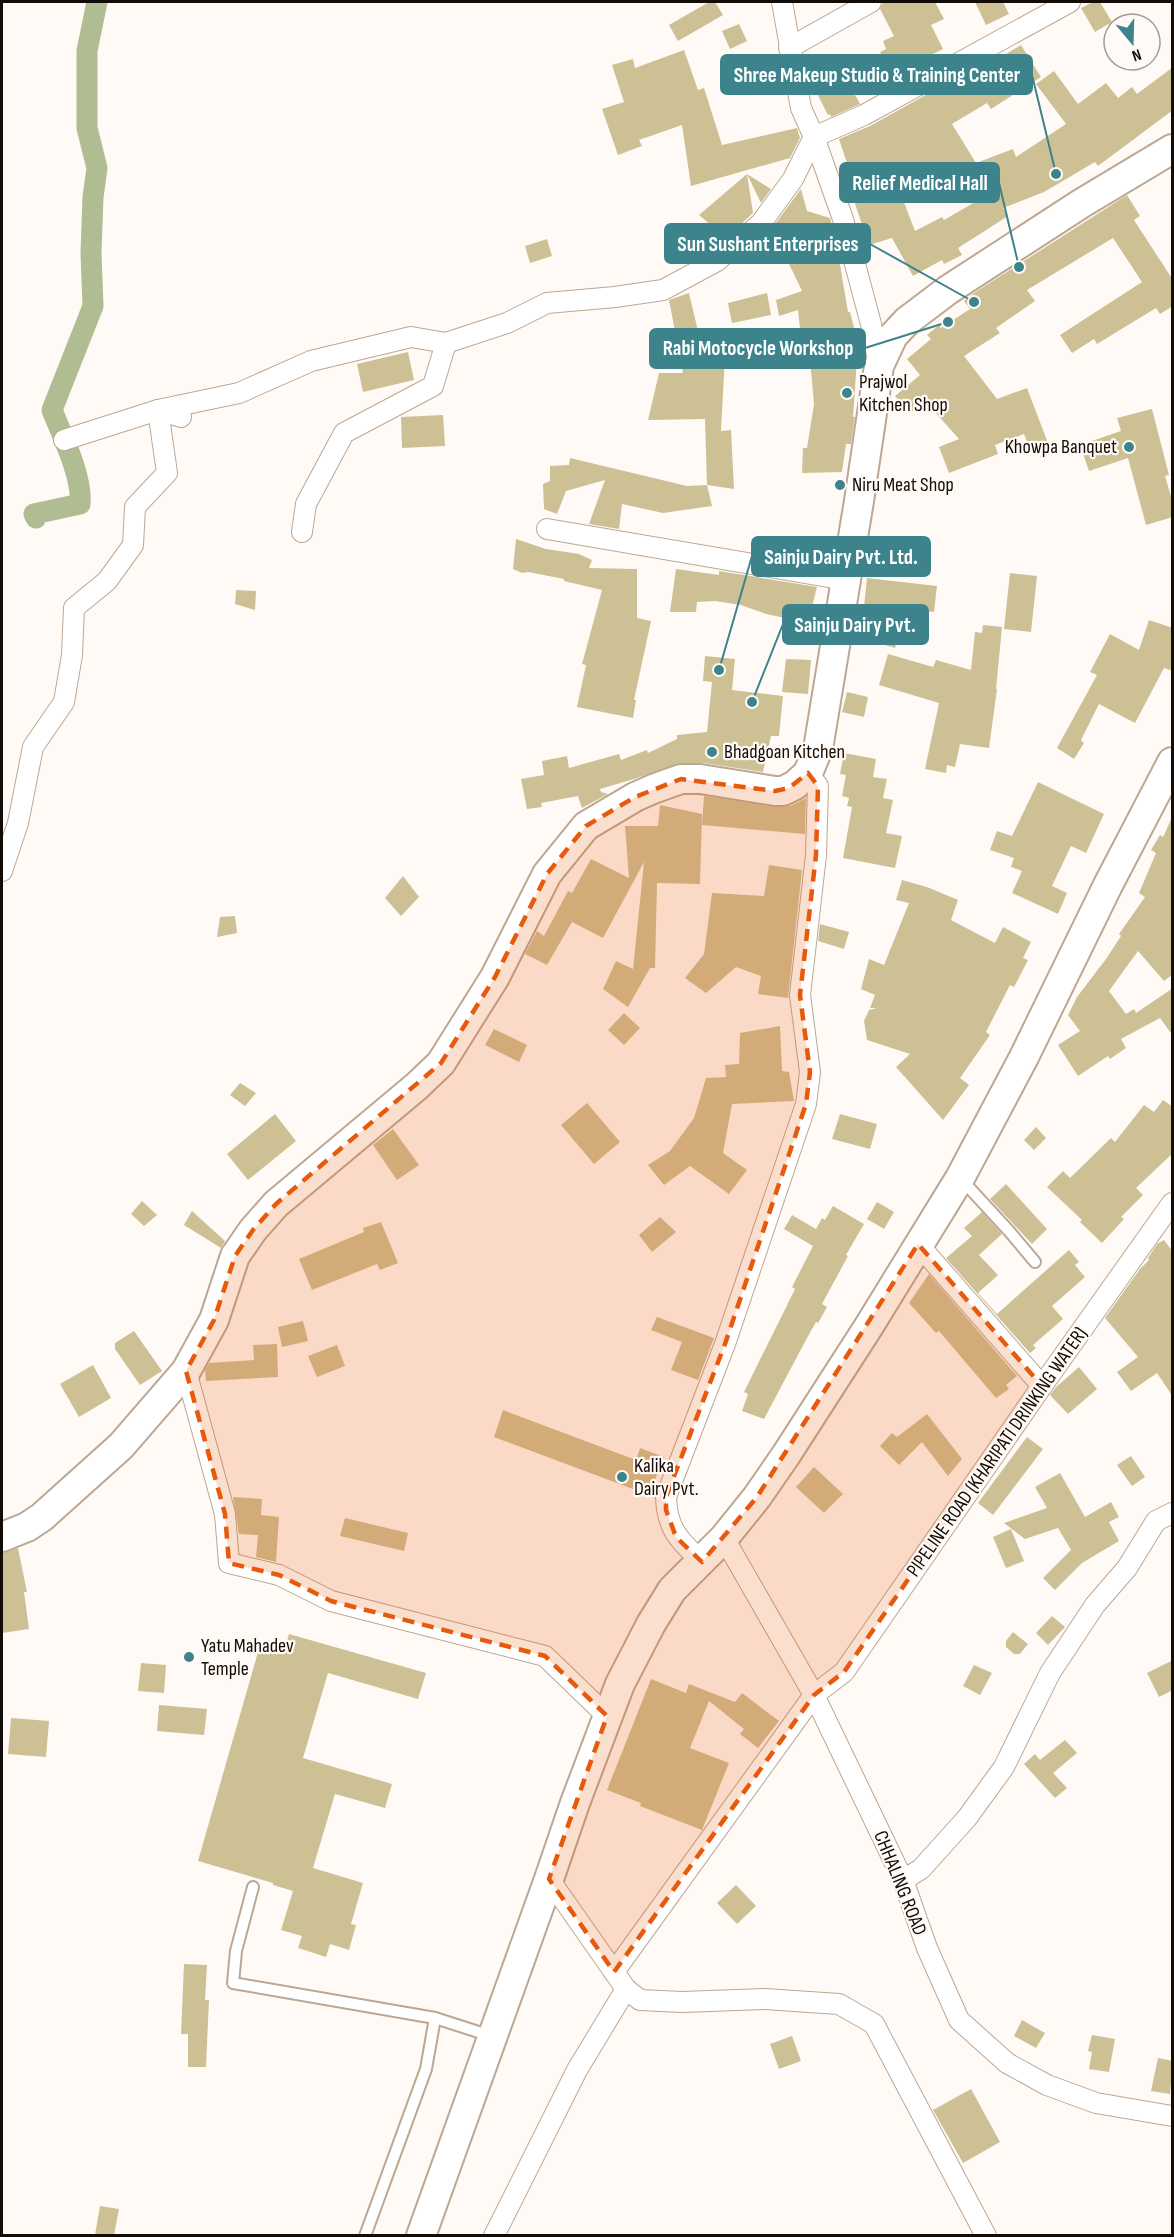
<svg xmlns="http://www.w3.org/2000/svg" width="1174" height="2237" viewBox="0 0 1174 2237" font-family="'Sofia Sans Condensed',sans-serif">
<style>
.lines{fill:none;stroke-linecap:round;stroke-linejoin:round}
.canal{stroke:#b0bc92;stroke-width:21}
.building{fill:#cec095;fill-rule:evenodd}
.lane-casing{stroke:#bca793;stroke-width:14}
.street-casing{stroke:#bca793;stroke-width:22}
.secondary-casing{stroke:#bca793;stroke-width:32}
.lane{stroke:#fff;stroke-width:10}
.street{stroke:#fff;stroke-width:20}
.secondary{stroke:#fff;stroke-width:28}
.marked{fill:#e8590c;fill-opacity:0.2;stroke:#e8590c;stroke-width:4.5;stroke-dasharray:12 8;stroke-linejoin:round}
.poi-dot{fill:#3c838b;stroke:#fffaf6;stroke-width:2}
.labels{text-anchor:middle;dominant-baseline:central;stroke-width:4.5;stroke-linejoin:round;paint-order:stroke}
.poi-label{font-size:20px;fill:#130b05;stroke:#fffaf6;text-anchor:start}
.street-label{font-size:20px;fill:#130b05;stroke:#fffaf6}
.leader{fill:none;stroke:#3c838b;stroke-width:2}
.callout-dot{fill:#3c838b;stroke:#fffaf6;stroke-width:2}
.callout{fill:#3c838b;stroke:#3c838b;stroke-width:2}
.callout-label{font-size:21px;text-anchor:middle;font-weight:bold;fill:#fff}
</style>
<rect width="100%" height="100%" fill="#fffaf6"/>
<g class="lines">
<path class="canal" d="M36,518l-2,-4 46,-10c3,-26 -18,-69 -28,-94l41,-104 -2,-53 2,-56 4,-29 -10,-40v-77l10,-49"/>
</g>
<g class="building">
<polygon points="709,2 715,2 723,15 678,41 669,25"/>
<polygon points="883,2 935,2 944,19 931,25 943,49 927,57 930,65 909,77 903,65 898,67 896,64 888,68 880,52 886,49 883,41 894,36 880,9"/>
<polygon points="975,2 1003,2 1009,14 986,25"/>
<polygon points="1093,2 1100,2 1112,22 1095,32 1081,8"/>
<polygon points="739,24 747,41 730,49 722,31"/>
<path d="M1021,45l20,32 -50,32 -4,-6 -35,21 24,39 37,-14 3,8 50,-33 -30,-40 18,-13 24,33 28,-21 12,15 14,-11 5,7 36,-27v43l-75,56 -3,-4 -51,30 -41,16 5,8 -50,32 4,7 -18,9 -2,-4 -29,16 -21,-38 -23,7 -20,-59 5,-2 -15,-45 31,-13 70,-39 10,-4 2,4zM952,165l23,37 -31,18 -2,-3 -27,14 -13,-34 19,-7 -4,-10z"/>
<polygon points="684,50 698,90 704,88 722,145 797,128 800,138 790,158 691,186 682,125 639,140 642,146 618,155 602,109 624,102 612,65 633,59 635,68"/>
<polygon points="836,59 860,104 831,117 830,114 828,115 807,74"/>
<polygon points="747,174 753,213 726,238 699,215"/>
<polygon points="747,174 771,189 761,203"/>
<polygon points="801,189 807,211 830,218 836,241 848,312 850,312 855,331 857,331 858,359 857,359 853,417 855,417 851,444 846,444 842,472 802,473 803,448 807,448 814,404 810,360 815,329 800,329 798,310 779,316 776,300 802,291 779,243 775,224"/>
<polygon points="1127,195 1140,216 1134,220 1173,280 1173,306 1160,314 1156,308 1097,344 1094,339 1072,353 1060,335 1142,282 1113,238 1027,290 1035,301 996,328 1000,333 964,356 997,399 1027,388 1048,443 1030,450 1024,434 995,445 998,454 949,473 939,447 959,439 925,401 910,413 895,396 920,375 907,359 931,339 927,335 939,325 941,328 970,309 964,301 974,293"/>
<polygon points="547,239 552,256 530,263 525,246"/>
<polygon points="689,293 698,331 684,334 725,356 721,431 731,430 734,489 707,485 705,419 648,420 659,373 683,373 669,300"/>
<polygon points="767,293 771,315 732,323 728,303"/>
<polygon points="408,352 414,380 363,392 357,364"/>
<polygon points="1152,409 1169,475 1165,476 1173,503 1173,517 1146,525 1128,458 1089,471 1080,445 1121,431 1117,418"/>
<polygon points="443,415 445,446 402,448 401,417"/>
<polygon points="570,458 687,486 707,485 712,506 663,513 622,504 619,529 589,524 605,480 566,491 557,514 544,509 543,484 550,481 550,466 569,465"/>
<polygon points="516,539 546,549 579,554 592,560 589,568 637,569 637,618 651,621 634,700 636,700 633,718 577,707 586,665 582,664 602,590 564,581 564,579 528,572 522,573 513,569"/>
<polygon points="676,569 719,575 719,571 817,587 808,623 766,614 741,605 715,601 697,602 696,612 670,612"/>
<polygon points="1010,573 1037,576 1031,632 1004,629"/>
<polygon points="867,578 937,586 934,612 907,609 895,648 855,636 864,606"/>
<polygon points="236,590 256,591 255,610 235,604"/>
<polygon points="1149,620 1173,628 1173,671 1164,668 1135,723 1099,704 1081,740 1084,743 1074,759 1057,748 1097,675 1090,672 1110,634 1139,650"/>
<polygon points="983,625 1002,627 996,689 997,689 989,748 960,744 955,767 947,765 946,773 925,769 939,703 879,685 888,654 933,667 936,660 971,670 975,632 982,633"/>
<polygon points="705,656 735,659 732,690 783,696 779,736 771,736 763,772 703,763 681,763 634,779 600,789 601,792 608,794 582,808 578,796 541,803 542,807 527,809 521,779 544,775 542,761 567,756 569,768 619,754 621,760 647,750 648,753 677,739 677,735 707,732 712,682 703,681"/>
<polygon points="786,659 811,660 808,694 782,692"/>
<polygon points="847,692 868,697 864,717 842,712"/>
<polygon points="844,753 876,759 873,777 887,779 883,798 893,800 886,833 902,836 895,868 843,858 852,807 847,806 849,798 842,796 846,775 840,774"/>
<polygon points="1038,782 1104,814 1086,853 1071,846 1052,886 1067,893 1058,914 1012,893 1022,871 1011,867 1014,858 990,850 997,831 1012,836"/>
<polygon points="704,796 775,807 790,806 806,798 805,834 702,825"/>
<polygon points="660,805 702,814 700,884 657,883 655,968 650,968 628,1007 603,989 616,961 633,969 644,862 603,938 572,922 547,965 525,954 537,931 544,936 568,891 572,893 591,859 629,878 625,826 658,826"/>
<polygon points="1173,815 1173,974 1164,981 1138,951 1109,991 1126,1014 1134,1009 1136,1013 1173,988 1173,1036 1160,1018 1121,1039 1126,1048 1110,1059 1108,1056 1078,1076 1058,1045 1080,1031 1068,1015 1077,997 1106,959 1121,936 1119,934 1145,897 1139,893 1156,853 1151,850 1160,835 1163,837"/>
<polygon points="769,865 802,870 788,998 758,994 761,976 736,967 706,993 685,978 704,954 712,893 764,896"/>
<polygon points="403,876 419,897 401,916 385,898"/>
<polygon points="902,880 927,887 958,900 951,920 995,943 1003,927 1031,942 1023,958 1028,960 1014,987 1010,985 986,1032 990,1035 960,1078 969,1085 943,1120 896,1067 910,1054 867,1040 864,1021 869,1010 877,1008 870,1008 875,995 861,989 869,959 884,965 909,903 896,900"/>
<polygon points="235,916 237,933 217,937 220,917"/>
<polygon points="820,924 849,932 844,949 818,941"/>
<polygon points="624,1013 640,1028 624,1045 608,1030"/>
<polygon points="780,1026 782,1071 789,1072 794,1101 732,1104 723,1153 747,1170 729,1194 690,1166 664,1185 648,1165 670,1151 694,1118 706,1078 726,1077 725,1065 739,1064 740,1033"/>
<polygon points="494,1029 527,1045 519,1062 485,1045"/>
<polygon points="240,1083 256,1093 245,1106 230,1095"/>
<polygon points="1163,1100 1173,1107 1173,1153 1136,1188 1143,1195 1121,1217 1124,1219 1102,1243 1080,1222 1082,1220 1047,1187 1063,1171 1070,1178 1111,1138 1115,1142 1144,1105 1154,1112"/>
<polygon points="587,1103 620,1142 594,1164 561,1125"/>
<polygon points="275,1114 296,1141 248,1180 227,1154"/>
<polygon points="840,1114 877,1124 870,1149 832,1139"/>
<polygon points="1036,1127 1046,1138 1034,1150 1024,1140"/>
<polygon points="393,1129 419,1165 397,1180 373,1145"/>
<polygon points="1006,1184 1047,1229 1032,1244 990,1199"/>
<polygon points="142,1201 157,1215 144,1226 131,1214"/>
<polygon points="877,1202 894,1212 884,1229 867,1219"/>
<polygon points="833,1206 864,1224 846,1255 848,1256 822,1304 827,1307 818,1323 816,1322 807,1338 764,1419 742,1411 748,1394 744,1392 795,1289 792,1287 813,1246 784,1229 792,1215 816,1229 822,1218 825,1220"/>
<polygon points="192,1211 225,1241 221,1248 184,1225"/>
<polygon points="982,1212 1002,1234 979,1255 998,1275 978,1293 997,1314 1069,1250 1079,1262 1075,1265 1085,1277 1052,1306 1063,1319 1033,1345 1036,1348 1030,1353 946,1258 972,1236 964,1228"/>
<polygon points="660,1217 676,1232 652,1252 639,1235"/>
<polygon points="381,1222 398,1263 380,1270 377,1264 312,1290 299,1259 364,1232 363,1228"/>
<polygon points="1164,1240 1173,1252 1173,1397 1157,1373 1131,1391 1117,1372 1138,1357 1105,1318 1140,1269 1149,1260 1148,1258 1157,1244"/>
<polygon points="929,1274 1017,1376 1006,1385 1009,1389 996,1398 939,1331 936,1333 909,1303"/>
<polygon points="657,1317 714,1338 698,1380 671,1370 682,1342 651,1330"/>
<polygon points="303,1321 308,1341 282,1347 278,1327"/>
<polygon points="134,1331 162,1371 140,1385 115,1349 115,1343"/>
<polygon points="277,1344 278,1377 206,1381 205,1370 209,1363 254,1360 253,1345"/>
<polygon points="337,1345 345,1366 317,1377 308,1356"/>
<polygon points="93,1365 111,1398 79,1417 60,1384"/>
<polygon points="1079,1367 1097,1389 1068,1414 1050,1395 1056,1387"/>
<polygon points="503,1410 636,1460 640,1448 664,1457 649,1495 494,1437"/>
<polygon points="927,1414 962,1459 948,1476 922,1442 899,1465 880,1446 892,1433 897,1437"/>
<polygon points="1027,1437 1043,1449 993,1515 978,1503"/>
<polygon points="1131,1456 1145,1477 1132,1486 1117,1465"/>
<polygon points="814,1467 843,1494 824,1513 796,1487"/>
<polygon points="1060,1473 1085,1517 1111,1502 1119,1517 1109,1522 1119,1541 1082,1563 1055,1590 1043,1578 1071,1550 1058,1528 1025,1539 1004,1523 1047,1508 1035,1487"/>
<polygon points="233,1497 262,1499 261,1515 279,1517 276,1562 256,1557 258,1535 239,1534"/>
<polygon points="345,1518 408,1533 404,1551 340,1536"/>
<polygon points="1011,1529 1024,1561 1006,1568 993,1537"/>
<polygon points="18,1548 27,1592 24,1592 29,1629 2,1633 2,1553"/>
<polygon points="1052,1616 1065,1627 1048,1645 1036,1633"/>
<polygon points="1013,1632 1028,1644 1020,1654 1014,1654 1006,1647 1006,1641"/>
<polygon points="289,1634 426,1673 418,1699 328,1673 303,1758 392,1784 385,1808 335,1794 313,1868 363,1883 351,1924 356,1925 349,1950 330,1944 326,1957 298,1948 302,1936 281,1930 293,1891 273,1885 273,1883 198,1861 260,1645 284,1652"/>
<polygon points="1173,1660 1173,1690 1159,1697 1147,1673"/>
<polygon points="141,1663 166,1665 164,1693 138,1691"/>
<polygon points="974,1665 992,1673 980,1695 963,1686"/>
<polygon points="651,1679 686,1693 689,1684 735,1702 742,1693 779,1721 758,1748 740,1734 744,1729 709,1701 690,1748 729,1763 702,1830 640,1806 641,1803 607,1790"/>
<polygon points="159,1705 207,1709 204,1735 157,1731"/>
<polygon points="11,1718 49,1721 46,1757 8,1754"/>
<polygon points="1065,1740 1077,1753 1053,1773 1067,1788 1055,1798 1024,1764 1035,1754 1040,1760"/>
<polygon points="736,1885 756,1906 737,1924 717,1903"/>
<polygon points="184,1964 207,1965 205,2000 209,2000 206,2067 188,2067 188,2034 181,2034"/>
<polygon points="1022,2020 1045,2033 1036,2048 1014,2036"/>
<polygon points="1092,2035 1115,2039 1109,2072 1089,2069 1092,2052 1088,2051"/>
<polygon points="792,2036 801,2061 779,2069 770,2044"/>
<polygon points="1158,2058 1173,2061 1170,2094 1151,2091"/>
<polygon points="971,2089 1000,2142 963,2163 933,2110"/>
<polygon points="100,2206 119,2209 114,2235 95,2235"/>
</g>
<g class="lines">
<g class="lane-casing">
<g id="lane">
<polyline points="962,1180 1009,1231 1035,1262"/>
<polyline points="253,1887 236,1951 233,1983 435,2018 491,2036"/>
<polyline points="365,2236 426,2069 435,2018"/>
</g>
</g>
<g class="street-casing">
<g id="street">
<polyline points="782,2 801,108 814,137 843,219 871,324 879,366"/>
<polyline points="789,48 871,2"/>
<polyline points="64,440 158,410 239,393 311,361 411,337 446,343"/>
<polyline points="547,529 846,580"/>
<polyline points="302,532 306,504 344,433 433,386 446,343 507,323 547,303 615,297 663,290 717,261 761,223 793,179 814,137 864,115 1070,2"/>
<polyline points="2,871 18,823 33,747 64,702 72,655 74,608 107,581 133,545 135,507 167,473 158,410 181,417"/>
<polyline points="918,1244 1042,1386"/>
<polyline points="186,1371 225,1514 229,1563 279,1575 331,1601 545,1656 607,1716"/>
<polyline points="724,1538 814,1695 903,1880 927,1948 959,2020 1007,2063 1047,2085 1096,2103 1172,2116"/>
<path d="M702,1562c-22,-21 -35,-32 -36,-65l59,-153 81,-240 4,-32 -10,-77 16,-140 2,-69 -10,-13"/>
<polyline points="549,1879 626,1989 640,2000 682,2002 765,1999 839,2004 874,2024 986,2236"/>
<polyline points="903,1880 921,1869 967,1818 1004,1767 1050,1673 1095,1605 1127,1568 1156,1521 1172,1513"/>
<polyline points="614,1972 814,1695 844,1672 1042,1386 1172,1203"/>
<polyline points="494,2236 577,2070 626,1989"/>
</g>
</g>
<g class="secondary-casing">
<g id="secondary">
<polyline points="2,1537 27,1527 42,1517 121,1446 186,1371 214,1320 235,1256 253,1230 276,1204 417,1086 441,1063 495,977 547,874 586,826 635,797 653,789 681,779 700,779 775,791 783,791 795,785 808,773 818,749 859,501 879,366 893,336 907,321 948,290 1082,203 1172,149"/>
<polyline points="421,2236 549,1879 575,1803 620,1684 651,1624 672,1590 724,1538 757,1497 786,1455 869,1326 960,1178 1024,1057 1108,885 1172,762"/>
</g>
</g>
<use href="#lane" class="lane"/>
<use href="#street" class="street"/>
<use href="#secondary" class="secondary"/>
</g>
<path class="marked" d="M808,773l10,13 -2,69 -16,140 10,77 -4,32 -81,240 -59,153v13l10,27 26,25 55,-65 161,-253 124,142 -198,286 -30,23 -200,277 -65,-93 58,-163 -62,-60 -214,-55 -52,-26 -50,-12 -4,-49 -39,-143 28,-51 21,-64 18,-26 23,-26 165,-141 54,-86 52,-103 39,-48 49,-29 46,-18 94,12 14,-3z"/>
<g class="poi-dot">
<circle cx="847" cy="393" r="6"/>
<circle cx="1129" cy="447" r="6"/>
<circle cx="840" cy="485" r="6"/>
<circle cx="712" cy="752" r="6"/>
<circle cx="622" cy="1477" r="6"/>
<circle cx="189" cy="1657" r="6"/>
</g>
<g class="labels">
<g class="poi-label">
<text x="859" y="382">Prajwol<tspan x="859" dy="23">Kitchen Shop</tspan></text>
<text x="1117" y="447" text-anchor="end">Khowpa Banquet</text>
<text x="852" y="485">Niru Meat Shop</text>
<text x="724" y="752">Bhadgoan Kitchen</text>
<text x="634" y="1466">Kalika<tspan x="634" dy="23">Dairy Pvt.</tspan></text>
<text x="201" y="1646">Yatu Mahadev<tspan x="201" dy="23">Temple</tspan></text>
</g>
<g class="street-label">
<text transform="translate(997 1452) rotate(-55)">PIPELINE ROAD (KHARIPATI DRINKING WATER)</text>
<text transform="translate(900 1883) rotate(68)">CHHALING ROAD</text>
</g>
</g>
<path class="leader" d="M1056 174L1032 75M1019 267L999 183M974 302L870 244M948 322L865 348M719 670L752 556M752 702L783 624"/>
<g class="callout-dot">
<circle cx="1056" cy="174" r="6"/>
<circle cx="1019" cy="267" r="6"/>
<circle cx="974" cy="302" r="6"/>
<circle cx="948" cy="322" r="6"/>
<circle cx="719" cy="670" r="6"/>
<circle cx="752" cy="702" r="6"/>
</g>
<g class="callout">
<rect x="721" y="55" width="311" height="39" rx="6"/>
<rect x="840" y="163" width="159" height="39" rx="6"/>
<rect x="665" y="224" width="205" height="39" rx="6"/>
<rect x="650" y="329" width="215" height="39" rx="6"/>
<rect x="752" y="537" width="178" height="39" rx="6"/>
<rect x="783" y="605" width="145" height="39" rx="6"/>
</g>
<g class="callout-label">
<text x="877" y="82">Shree Makeup Studio &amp; Training Center</text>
<text x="920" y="190">Relief Medical Hall</text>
<text x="768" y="251">Sun Sushant Enterprises</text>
<text x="758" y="355">Rabi Motocycle Workshop</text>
<text x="841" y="564">Sainju Dairy Pvt. Ltd.</text>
<text x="855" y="632">Sainju Dairy Pvt.</text>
</g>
<rect width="1174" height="2237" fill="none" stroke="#130b05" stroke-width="6"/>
<g transform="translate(1132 42) rotate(161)"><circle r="28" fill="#fffaf6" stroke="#a19a96" stroke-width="1.5"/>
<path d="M0-4.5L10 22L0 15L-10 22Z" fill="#3c838b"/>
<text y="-9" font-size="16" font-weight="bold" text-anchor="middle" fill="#130b05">N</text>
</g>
</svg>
